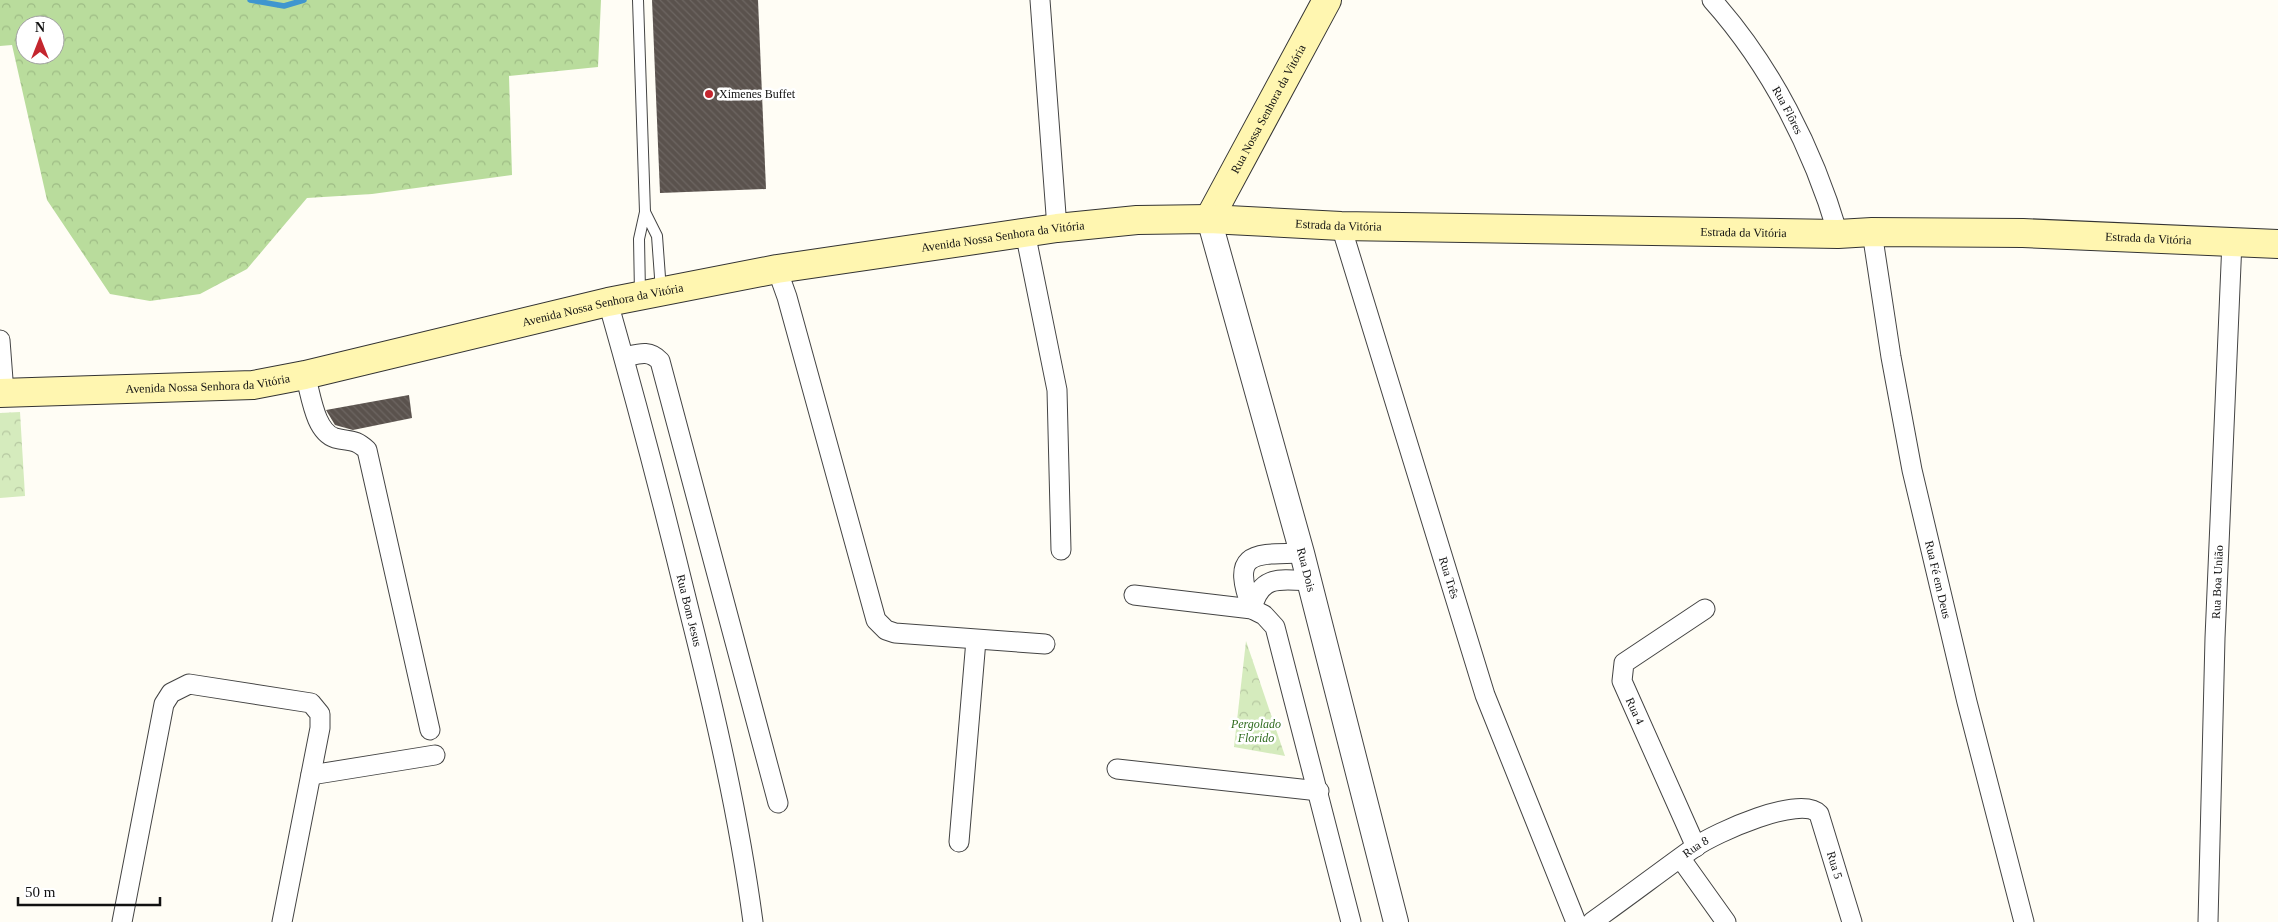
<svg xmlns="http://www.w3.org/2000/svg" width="2278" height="922" viewBox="0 0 2278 922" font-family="Georgia,serif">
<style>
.forest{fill:url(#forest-crowns);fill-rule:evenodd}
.park{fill:url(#park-crowns)}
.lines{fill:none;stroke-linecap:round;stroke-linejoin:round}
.stream{stroke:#3f96cf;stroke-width:5.5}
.building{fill:url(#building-back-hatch)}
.service-casing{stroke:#444;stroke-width:12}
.minor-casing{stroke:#444;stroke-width:21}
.tertiary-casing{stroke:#444;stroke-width:26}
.secondary-casing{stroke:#333;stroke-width:30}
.service{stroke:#fff;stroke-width:10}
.minor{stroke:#fff;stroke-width:19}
.tertiary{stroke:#fff;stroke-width:24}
.secondary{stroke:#fff6b0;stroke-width:28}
.poi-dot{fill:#c4262e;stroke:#fff;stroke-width:2}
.labels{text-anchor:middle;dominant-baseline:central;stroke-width:5;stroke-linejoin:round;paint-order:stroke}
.poi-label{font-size:12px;fill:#111;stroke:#fff;text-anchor:start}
.street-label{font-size:12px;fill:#111;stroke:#fff}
.park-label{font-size:12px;font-style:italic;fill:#2f6b1f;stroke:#fff}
</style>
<defs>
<pattern id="forest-crowns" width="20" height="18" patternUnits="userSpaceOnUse" patternTransform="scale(1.25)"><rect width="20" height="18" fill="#b9dc9c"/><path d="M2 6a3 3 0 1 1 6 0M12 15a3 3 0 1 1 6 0" fill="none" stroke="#9ebc85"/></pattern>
<pattern id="park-crowns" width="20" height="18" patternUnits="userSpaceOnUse" patternTransform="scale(1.25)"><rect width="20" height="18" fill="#d5ebbd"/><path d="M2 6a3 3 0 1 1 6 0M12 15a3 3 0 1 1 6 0" fill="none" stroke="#b6c8a1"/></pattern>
<pattern id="building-back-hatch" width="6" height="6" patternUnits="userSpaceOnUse" patternTransform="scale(1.25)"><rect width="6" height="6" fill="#5a524d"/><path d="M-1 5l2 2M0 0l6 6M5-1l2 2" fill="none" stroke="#6d6662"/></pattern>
</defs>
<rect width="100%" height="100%" fill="#fffdf5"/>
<path class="forest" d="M0,0h601l-3,67 -89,9 3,99 -140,19 -65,4 -60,71 -47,25 -50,7 -40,-7 -63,-94 -35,-155 -12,1zM25,25h30v30h-30z"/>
<g class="park">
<polygon points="20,412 25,496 0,498 0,413"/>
<polygon points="1246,641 1285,756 1234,747"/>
</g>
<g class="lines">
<polyline class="stream" points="250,0 284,6 304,0"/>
</g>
<g class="building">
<polygon points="652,0 758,0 766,189 660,193"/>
<polygon points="409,395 412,418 353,430 335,425 326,410"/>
</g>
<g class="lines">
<g class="service-casing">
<g id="service">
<polyline points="638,0 645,212"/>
<polyline points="640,293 639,239 645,212 657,236 661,291"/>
</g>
</g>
<g class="minor-casing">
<g id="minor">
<polyline points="1040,0 1057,228"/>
<path id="s1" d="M1712,0c59,66 101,149 126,234"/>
<path id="s2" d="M1341,226l144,469 91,227"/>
<polyline points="1025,232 1057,390 1061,550"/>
<path id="s3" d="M1872,232l19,125 21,113 55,232 57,220"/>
<polyline points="777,269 787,297 876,620 886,630 895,633 1045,644"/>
<path id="s4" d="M608,302c29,102 56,205 81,308 26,103 50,207 64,312"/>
<polyline points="0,340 4,393"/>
<path d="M624,357c14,-3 25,-8 36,4l118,442"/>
<path d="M305,375c6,18 9,56 30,63 15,4 19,0 32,12l63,280"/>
<polyline points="1134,595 1252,609 1264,615 1275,627 1351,922"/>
<path d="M1252,609c-22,-58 1,-55 50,-56"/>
<path d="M1252,609c8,-34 28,-30 57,-28"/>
<polyline points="1117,769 1319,791"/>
<polyline points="311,775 435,755"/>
<polyline points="959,842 976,640"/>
<polyline points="1696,847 1622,681 1624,663 1705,609"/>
<polyline points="1681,859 1726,922"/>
<polyline points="122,922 164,704 171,693 189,684 311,703 320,714 320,728 282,922"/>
<path id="s5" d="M1592,922c34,-24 68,-50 103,-75 20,-14 106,-53 124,-33l33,108"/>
<path id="s6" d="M2208,922l7,-284 17,-397"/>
</g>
</g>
<g class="tertiary-casing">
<g id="tertiary">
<path id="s7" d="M1209,219l93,334 94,369"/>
</g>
</g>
<g class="secondary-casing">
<g id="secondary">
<path id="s8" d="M1209,219l118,-219"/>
<path id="s9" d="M0,393l253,-8 52,-10 303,-73 169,-33 280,-41 80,-8 72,-1 132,7 497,8 34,-2 151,1 255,11"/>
</g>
</g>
<use href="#service" class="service"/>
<use href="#minor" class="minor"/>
<use href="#tertiary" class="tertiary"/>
<use href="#secondary" class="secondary"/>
</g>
<circle class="poi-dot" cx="709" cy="94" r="5"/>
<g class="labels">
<g class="poi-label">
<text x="719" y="94">Ximenes Buffet</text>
</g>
<g class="street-label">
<text stroke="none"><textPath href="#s8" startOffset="125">Rua Nossa Senhora da Vitória</textPath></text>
<text stroke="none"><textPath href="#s1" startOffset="134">Rua Flôres</textPath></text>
<text stroke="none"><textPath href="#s9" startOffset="1355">Estrada da Vitória</textPath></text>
<text stroke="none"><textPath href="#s9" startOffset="1760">Estrada da Vitória</textPath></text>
<text stroke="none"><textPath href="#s9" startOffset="1018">Avenida Nossa Senhora da Vitória</textPath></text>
<text stroke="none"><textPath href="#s9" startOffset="2165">Estrada da Vitória</textPath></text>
<text stroke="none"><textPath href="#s9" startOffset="612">Avenida Nossa Senhora da Vitória</textPath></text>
<text stroke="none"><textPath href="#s9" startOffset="208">Avenida Nossa Senhora da Vitória</textPath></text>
<text stroke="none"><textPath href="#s7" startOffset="364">Rua Dois</textPath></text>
<text stroke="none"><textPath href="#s2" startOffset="368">Rua Três</textPath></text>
<text stroke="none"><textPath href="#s3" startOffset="354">Rua Fé em Deus</textPath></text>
<text stroke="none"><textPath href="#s6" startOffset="340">Rua Boa União</textPath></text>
<text stroke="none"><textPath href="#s4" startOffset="319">Rua Bom Jesus</textPath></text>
<text transform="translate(1635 711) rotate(66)">Rua 4</text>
<text stroke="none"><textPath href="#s5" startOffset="128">Rua 8</textPath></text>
<text stroke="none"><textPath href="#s5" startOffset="314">Rua 5</textPath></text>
</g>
<g class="park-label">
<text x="1256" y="724">Pergolado<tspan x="1256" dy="14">Florido</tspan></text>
</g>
</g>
<g transform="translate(40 40)"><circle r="24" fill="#ffffff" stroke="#a0a0a0"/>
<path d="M0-4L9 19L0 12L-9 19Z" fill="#c4262e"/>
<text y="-8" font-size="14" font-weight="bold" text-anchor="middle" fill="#111111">N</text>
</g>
<path d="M18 897v8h142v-8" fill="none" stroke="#111111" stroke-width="2.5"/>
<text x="25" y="897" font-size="15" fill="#111111" stroke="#ffffff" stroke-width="4" paint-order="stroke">50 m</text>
</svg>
